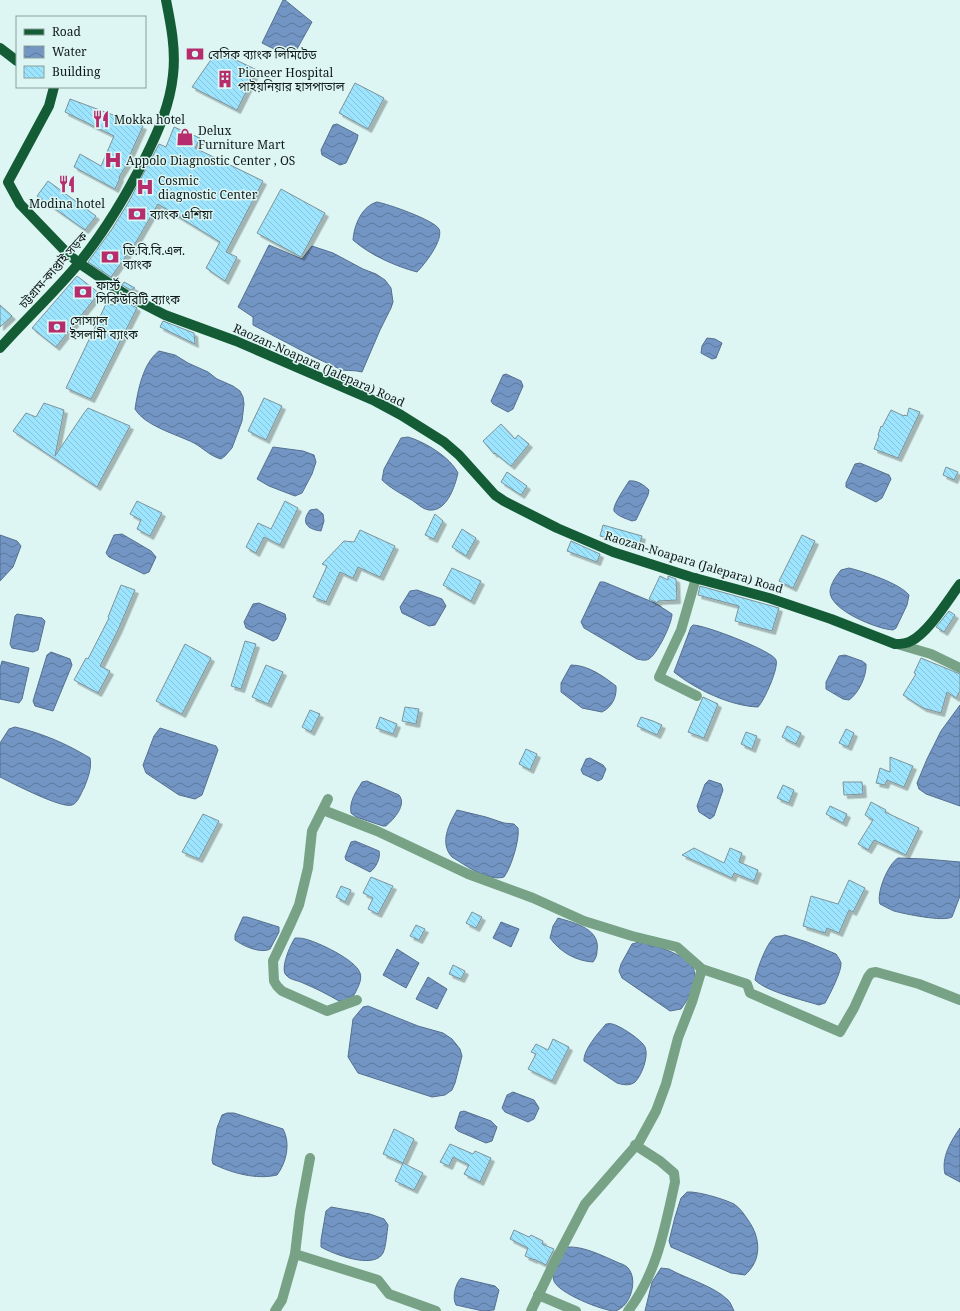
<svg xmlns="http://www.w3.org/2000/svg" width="960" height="1311" viewBox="0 0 960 1311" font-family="'Noto Serif','Noto Sans Bengali',serif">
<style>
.water{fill:url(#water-waves);stroke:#557090}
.building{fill:url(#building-back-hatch);stroke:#7d929a;filter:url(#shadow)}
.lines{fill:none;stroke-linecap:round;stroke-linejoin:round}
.minor{stroke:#78a285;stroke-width:10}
.major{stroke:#145c35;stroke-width:10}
.labels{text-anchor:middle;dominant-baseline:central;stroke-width:3;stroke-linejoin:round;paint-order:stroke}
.poi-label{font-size:12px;fill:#111a19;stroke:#ddf6f3;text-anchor:start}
.street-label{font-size:12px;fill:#111a19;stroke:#ddf6f3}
</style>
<defs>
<pattern id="water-waves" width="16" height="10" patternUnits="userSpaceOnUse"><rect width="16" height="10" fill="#7295c3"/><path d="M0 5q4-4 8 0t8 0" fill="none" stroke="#5c799e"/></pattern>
<pattern id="building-back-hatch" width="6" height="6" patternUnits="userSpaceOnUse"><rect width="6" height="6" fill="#9de5fe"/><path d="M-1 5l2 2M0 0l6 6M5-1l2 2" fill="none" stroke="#86c4d9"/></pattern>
<filter id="shadow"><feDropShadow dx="3.5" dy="3.5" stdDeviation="0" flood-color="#0004"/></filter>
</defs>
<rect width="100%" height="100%" fill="#ddf6f3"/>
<g class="water">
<polygon points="283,0 285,0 312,22 292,58 262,43"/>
<polygon points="337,124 358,135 357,140 346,163 340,165 322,155 321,150 333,125"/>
<path d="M377,202c11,2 57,18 62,27 5,11 -15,36 -22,43 -22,-6 -47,-17 -64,-32 1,-15 9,-34 24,-38z"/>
<path d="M269,245l33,14 10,-13 21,7 30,16 13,5 9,6 6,8 2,14 -2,6 -11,22 -18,42c-7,-2 -13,-1 -20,-2l-28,-13 -61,-32v-8l-15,-10z"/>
<polygon points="707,338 715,339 722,343 716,358 712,359 701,353 702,346"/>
<path d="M159,351l16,4 13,8 20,9 9,7 16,7 7,5 3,6 1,7 -2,17 -10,27 -7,8 -4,3c-11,-3 -18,-11 -27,-16 -18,-9 -49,-17 -59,-34 3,-19 8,-46 24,-58z"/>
<polygon points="506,374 521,381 523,386 513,409 508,412 493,404 491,401 503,375"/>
<path d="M408,437c17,5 42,20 50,36 -3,13 -11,39 -29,37 -7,-1 -12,-7 -19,-11 -10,-6 -20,-11 -28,-19l2,-11 17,-31z"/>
<polygon points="273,447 303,451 314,455 316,462 312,474 302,493 295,496 269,486 257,479"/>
<polygon points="860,463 889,475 891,479 882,498 876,502 846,487 846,483 855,464"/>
<path d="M629,481c7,-1 14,3 20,9l-1,5 -12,25 -4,1c-5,-2 -15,-5 -18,-10 -2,-5 12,-25 15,-30z"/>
<path d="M317,509l6,5 1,7 -3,10c-15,-2 -20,-9 -11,-21z"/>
<polygon points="122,534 151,551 156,557 149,572 144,574 109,557 106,553 114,535"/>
<polygon points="0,535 17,541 21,546 13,567 0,581"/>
<path d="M849,568c16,4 50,15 60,27l-2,10 -11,23 -3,2c-16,-1 -64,-20 -63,-39 1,-8 6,-15 11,-21z"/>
<path d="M600,582h4l51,21 17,11c0,10 -15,40 -23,45 -4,2 -7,1 -12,0l-53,-31 -3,-6z"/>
<polygon points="417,590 442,599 446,606 435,625 429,626 402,613 400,607 410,591"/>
<polygon points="259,603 285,614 286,619 277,639 273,641 246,628 244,622 253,604"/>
<polygon points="17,614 42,618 45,621 38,650 33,652 12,648 10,644 15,616"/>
<path d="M693,625c12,0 80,26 83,35 3,8 -12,41 -18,47 -28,-1 -63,-18 -84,-35l17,-45z"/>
<polygon points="51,652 70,659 72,665 53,711 35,706 33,701 47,655"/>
<path d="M845,655l17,6 4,3c1,11 -7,29 -17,36l-6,-1 -17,-10v-7l13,-26z"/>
<polygon points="2,661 29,668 22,699 19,703 0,699 0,668"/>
<path d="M571,665c17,0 32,11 45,21 1,11 -4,21 -14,26l-20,-4 -21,-16v-9z"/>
<polygon points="960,705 960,806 926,794 919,789 917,783 927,759 941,731"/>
<path d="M15,727c27,6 52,17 75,31 2,10 -2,20 -6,30 -3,5 -6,15 -12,17 -10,4 -60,-22 -72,-28v-34l9,-14z"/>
<polygon points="160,728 216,746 218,750 202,795 195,799 179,795 146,773 143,765 154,736"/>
<polygon points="590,758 603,765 606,769 602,779 598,781 583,774 581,770 586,759"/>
<polygon points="709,780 721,784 723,790 714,816 710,819 699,812 697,806 705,784"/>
<path d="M367,781l32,14c8,10 -5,24 -13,31h-3l-27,-9 -5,-4c-2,-12 5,-21 11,-31z"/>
<path d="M457,810l29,7 18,6 10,1 4,4c2,11 -7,40 -14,49 -16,5 -39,-12 -52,-20 -13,-14 -3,-33 5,-47z"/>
<path d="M355,841l24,10c2,6 -3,17 -9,21l-24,-12 -1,-3 6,-15z"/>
<path d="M898,858l27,1 35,3v34l-8,21c-9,5 -47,-3 -58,-6 -5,-2 -10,-5 -14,-7 -4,-11 8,-40 18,-46z"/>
<path d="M243,917h4l32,10v5l-9,17c-9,5 -27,-3 -35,-9v-5z"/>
<path d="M558,918c17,5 43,11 39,33 0,4 -1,7 -4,11 -17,-1 -33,-10 -43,-24l3,-12z"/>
<polygon points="501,922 519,929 511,947 493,938"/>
<path d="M785,935l22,7 29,12c2,3 4,6 5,9 1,8 -12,33 -16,40l-6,2c-16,-5 -52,-13 -64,-25 1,-8 12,-39 20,-43 2,-1 7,-1 10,-2z"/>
<path d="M295,938c4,0 7,0 10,1 13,3 51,21 55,34 3,7 -4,18 -7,24l-8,4h-6c-12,-7 -24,-13 -36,-18 -6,-3 -13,-3 -17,-8 -6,-6 4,-30 9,-37z"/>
<path d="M639,942c15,3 56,14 56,33 1,11 -8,26 -14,34l-11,2 -48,-33 -3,-7 2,-7 11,-20z"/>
<polygon points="397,949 419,963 406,988 383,975"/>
<polygon points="428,977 447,989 437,1009 416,999"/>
<polygon points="368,1006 418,1026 443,1033 452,1039 460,1049 462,1056 455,1083 452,1090 445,1095 432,1097 358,1073 348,1057 353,1019 363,1007"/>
<path d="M606,1024c2,0 4,-1 6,0 7,1 30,16 33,23 4,9 -3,28 -10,35 -5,4 -12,3 -18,1l-33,-22c-1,-11 15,-29 22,-37z"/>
<polygon points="513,1092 534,1100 539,1108 534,1119 528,1122 505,1112 502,1108 507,1095"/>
<polygon points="464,1111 491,1121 497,1127 492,1141 486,1143 458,1131 455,1128 460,1112"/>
<path d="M227,1113h7l49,16c8,15 3,34 -6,46 -21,5 -45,-2 -64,-11l-1,-4 5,-32 5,-13z"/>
<path d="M960,1128v54l-15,-8c-4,-17 6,-33 15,-46z"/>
<path d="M687,1192c10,-1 37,7 47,12 6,4 10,10 14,16 13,18 14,40 -3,55l-14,-2 -60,-26 -2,-6 6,-24 6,-19z"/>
<path d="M331,1207l39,7 14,5 4,6c-1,7 -2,22 -5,28 -9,17 -50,1 -62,-6v-7l5,-29z"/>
<path d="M567,1247c17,-1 36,9 52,16 3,1 6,2 8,4 12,11 4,40 -12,44 -12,0 -57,-18 -61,-30 -4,-11 7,-25 13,-34z"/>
<path d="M661,1268l8,1c18,10 45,17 59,31 3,3 4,7 6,11h-89l7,-29z"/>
<path d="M461,1278l34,8 4,4 -5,20 -11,1 -27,-6c-4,-7 -1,-21 5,-27z"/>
</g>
<g class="building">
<polygon points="217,51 257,70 237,110 192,87"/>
<polygon points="355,83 384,98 368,129 339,113"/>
<polygon points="70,99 143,126 130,155 132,156 119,177 120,178 115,189 74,167 80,154 101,166 114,136 65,112"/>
<polygon points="174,127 200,138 195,148 263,181 226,252 237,257 225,281 206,268 220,242 158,204 136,242 111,277 88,262 112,229 128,203 159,144 166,147"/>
<polygon points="48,181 96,216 85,230 37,196"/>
<polygon points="281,189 325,213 301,257 257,233"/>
<polygon points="77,276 99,293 56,347 32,328"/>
<polygon points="124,282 135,288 131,290 129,289 122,285"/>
<polygon points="117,296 137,308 91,399 66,388 106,304 113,305"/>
<polygon points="0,305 12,316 0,327"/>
<polygon points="163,321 194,333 195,344 160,327"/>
<polygon points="264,398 282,406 266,440 248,431"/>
<polygon points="44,403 64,410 55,456 84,413 88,408 130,426 97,487 13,431 26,413 36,417"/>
<polygon points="909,408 920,412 898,458 874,449 879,436 878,435 881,426 882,427 891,410 904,416 904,415 907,416"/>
<polygon points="501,424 515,439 518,435 529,444 511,466 495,453 494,454 483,441"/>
<polygon points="946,467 958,472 954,480 943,475"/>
<polygon points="507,472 527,486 521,495 501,482"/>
<polygon points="137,501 162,513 150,536 137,529 141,520 130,514"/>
<polygon points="285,501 298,508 280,545 264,537 256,553 246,547 258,523 271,529"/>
<polygon points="435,514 443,521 434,539 425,535"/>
<polygon points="603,525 642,536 639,547 600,536"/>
<polygon points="462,529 476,538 466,556 452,547"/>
<polygon points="360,530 395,546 380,577 358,567 353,578 340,572 326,602 313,597 327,566 322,564 344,541 354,542"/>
<polygon points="802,535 815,541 793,588 779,581"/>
<polygon points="571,541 600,554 597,562 567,551"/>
<polygon points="452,568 481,581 471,601 443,585"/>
<polygon points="660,576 668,580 668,576 676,579 677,600 658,601 657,603 649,599"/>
<polygon points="121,585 135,590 118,630 100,666 110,671 98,693 74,680 86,658 88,659 109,618 108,617"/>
<polygon points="700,586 779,608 772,631 735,621 739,606 698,595"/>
<polygon points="949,611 955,615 944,632 936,627"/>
<polygon points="245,641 256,644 241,689 231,686"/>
<polygon points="185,644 211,658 182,714 156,701"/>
<polygon points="921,658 960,674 960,691 956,698 947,692 941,713 923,708 903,695 916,674 914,673"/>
<polygon points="266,665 283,672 268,704 252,697"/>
<polygon points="703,697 718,704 704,738 688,732"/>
<polygon points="405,707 419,709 416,724 402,721"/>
<polygon points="310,710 320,714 311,732 302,727"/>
<polygon points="380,717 397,724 393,734 376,728"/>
<polygon points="641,717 653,721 662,725 657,735 637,726"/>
<polygon points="787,726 801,733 796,744 782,737"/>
<polygon points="846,729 854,733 848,747 839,743"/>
<polygon points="746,732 757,736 752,749 741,744"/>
<polygon points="526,749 537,754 530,770 519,764"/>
<polygon points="890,757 913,766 904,787 887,780 885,785 876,783 880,768 890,772"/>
<polygon points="843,782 862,782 863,794 844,795"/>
<polygon points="783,785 794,790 789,803 777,798"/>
<polygon points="871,802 886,810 885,812 919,828 906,855 874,840 868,850 858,844 873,820 865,815"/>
<polygon points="830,806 847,814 843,823 826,814"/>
<polygon points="203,814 219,821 199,859 182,852"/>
<polygon points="694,848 724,863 730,848 742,853 739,862 758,870 754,881 734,873 732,878 682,855"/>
<polygon points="371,877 393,886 378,914 368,909 373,898 363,893"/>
<polygon points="849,880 865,888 853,912 849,910 839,933 827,928 825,933 803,926 811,896 838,904"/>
<polygon points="341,886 351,890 345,902 336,897"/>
<polygon points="472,912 482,917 476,928 466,923"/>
<polygon points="416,925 425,929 419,940 410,936"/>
<polygon points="453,965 465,971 461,979 449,974"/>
<polygon points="553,1039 569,1047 552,1081 528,1069 536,1054 531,1052 536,1044 548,1050"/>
<polygon points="394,1129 414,1139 403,1163 383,1154"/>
<polygon points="450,1144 473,1154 475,1151 491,1158 480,1182 464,1174 469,1165 453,1157 449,1166 440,1162"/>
<polygon points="403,1163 423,1173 414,1190 395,1181"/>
<polygon points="514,1230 529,1237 531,1235 543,1241 542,1244 554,1249 546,1265 534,1259 534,1260 525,1256 528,1248 510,1239"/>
</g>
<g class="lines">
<g class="minor">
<polyline points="696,578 681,630 659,677 697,696"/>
<polyline points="897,644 931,654 960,668"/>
<polyline points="328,799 312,831 308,868 299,905 291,923 273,961 274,981 277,986 282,991 327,1011 357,1000"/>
<polyline points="323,810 377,831 468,874 533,898 584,921 632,936 677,947 702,969 747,984 750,993 840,1032 854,1008 868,977 871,973 876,972 919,984 960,1000"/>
<polyline points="295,1254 378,1280 389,1294 436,1311"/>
<polyline points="538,1295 576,1311"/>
<polyline points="275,1311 282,1300 295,1254 300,1212 310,1158"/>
<polyline points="531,1311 552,1267 585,1204 639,1142 656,1111 666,1084 678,1038 692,1002 702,969"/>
<path d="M628,1311c29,-37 37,-84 47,-129l-1,-9 -14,-12 -25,-16"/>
</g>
<g class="major">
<polyline points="0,48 17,61"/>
<path d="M54,87l-5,19 -41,76 12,22 48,50 11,9 47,32 39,20 71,26 139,60 26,14 43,27 15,13 36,40 9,6 53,27 56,24 78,25 78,21 62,21 64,25c6,0 11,0 16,-3 17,-8 37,-41 49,-57"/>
<path d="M0,348c26,-29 54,-55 79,-85 26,-32 47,-67 66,-105 13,-26 25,-53 28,-83 3,-25 -2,-50 -7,-75"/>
</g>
</g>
<defs>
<g id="bank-bare" transform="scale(1.38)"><path d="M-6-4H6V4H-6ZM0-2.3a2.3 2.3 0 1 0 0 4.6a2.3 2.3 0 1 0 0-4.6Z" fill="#b52d6c" stroke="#ddf6f3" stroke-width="2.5" paint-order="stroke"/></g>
<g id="building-bare" transform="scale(1.38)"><path d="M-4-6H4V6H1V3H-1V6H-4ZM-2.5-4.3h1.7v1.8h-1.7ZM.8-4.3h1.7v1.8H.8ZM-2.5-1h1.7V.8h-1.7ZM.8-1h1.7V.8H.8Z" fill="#b52d6c" stroke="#ddf6f3" stroke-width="2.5" paint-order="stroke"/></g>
<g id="restaurant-bare" transform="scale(1.38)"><path d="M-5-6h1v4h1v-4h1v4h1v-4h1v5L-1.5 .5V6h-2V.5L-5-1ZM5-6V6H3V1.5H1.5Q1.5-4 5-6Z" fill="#b52d6c" stroke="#ddf6f3" stroke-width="2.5" paint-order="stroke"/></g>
<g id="shop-bare" transform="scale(1.38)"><path d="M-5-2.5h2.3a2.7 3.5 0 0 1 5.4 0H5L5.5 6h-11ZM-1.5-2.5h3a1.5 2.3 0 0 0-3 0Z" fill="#b52d6c" stroke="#ddf6f3" stroke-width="2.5" paint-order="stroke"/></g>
<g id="hospital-bare" transform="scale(1.38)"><path d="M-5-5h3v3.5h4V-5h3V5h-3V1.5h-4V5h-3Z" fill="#b52d6c" stroke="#ddf6f3" stroke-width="2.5" paint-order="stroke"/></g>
</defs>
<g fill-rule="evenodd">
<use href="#bank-bare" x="195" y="54"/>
<use href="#building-bare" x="225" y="79"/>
<use href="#restaurant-bare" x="101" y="119"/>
<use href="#shop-bare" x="185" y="137"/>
<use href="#hospital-bare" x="113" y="160"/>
<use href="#restaurant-bare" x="67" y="184"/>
<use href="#hospital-bare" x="145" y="187"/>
<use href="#bank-bare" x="137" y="214"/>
<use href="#bank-bare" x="110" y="257"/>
<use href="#bank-bare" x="83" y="292"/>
<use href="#bank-bare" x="57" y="327"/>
</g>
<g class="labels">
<g class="poi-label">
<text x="208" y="54">বেসিক ব্যাংক লিমিটেড</text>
<text x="238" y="72">Pioneer Hospital<tspan x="238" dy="14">পাইয়নিয়ার হাসপাতাল</tspan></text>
<text x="114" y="119">Mokka hotel</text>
<text x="198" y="130">Delux<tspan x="198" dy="14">Furniture Mart</tspan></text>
<text x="126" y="160">Appolo Diagnostic Center , OS</text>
<text x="158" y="180">Cosmic<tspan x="158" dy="14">diagnostic Center</tspan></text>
<text x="67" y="203" text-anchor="middle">Modina hotel</text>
<text x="150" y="214">ব্যাংক এশিয়া</text>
<text x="123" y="250">ডি.বি.বি.এল.<tspan x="123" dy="14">ব্যাংক</tspan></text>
<text x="96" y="285">ফার্স্ট<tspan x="96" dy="14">সিকিউরিটি ব্যাংক</tspan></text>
<text x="70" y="320">সোস্যাল<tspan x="70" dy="14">ইসলামী ব্যাংক</tspan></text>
</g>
<g class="street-label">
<text transform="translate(53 270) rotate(-49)">চট্টগ্রাম-কাপ্তাই সড়ক</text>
<text transform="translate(319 365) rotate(24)">Raozan-Noapara (Jalepara) Road</text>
<text transform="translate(694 562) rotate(17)">Raozan-Noapara (Jalepara) Road</text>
</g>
</g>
<rect x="16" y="16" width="130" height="72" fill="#ddf6f3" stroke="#8b9e9c"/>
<rect x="24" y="29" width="20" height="6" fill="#145c35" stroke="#8b9e9c"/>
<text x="52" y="36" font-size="12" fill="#111a19">Road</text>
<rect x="24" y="46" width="20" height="12" fill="url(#water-waves)" stroke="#8b9e9c"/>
<text x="52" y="56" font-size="12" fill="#111a19">Water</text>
<rect x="24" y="66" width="20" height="12" fill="url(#building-back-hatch)" stroke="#8b9e9c"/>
<text x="52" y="76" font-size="12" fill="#111a19">Building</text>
</svg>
